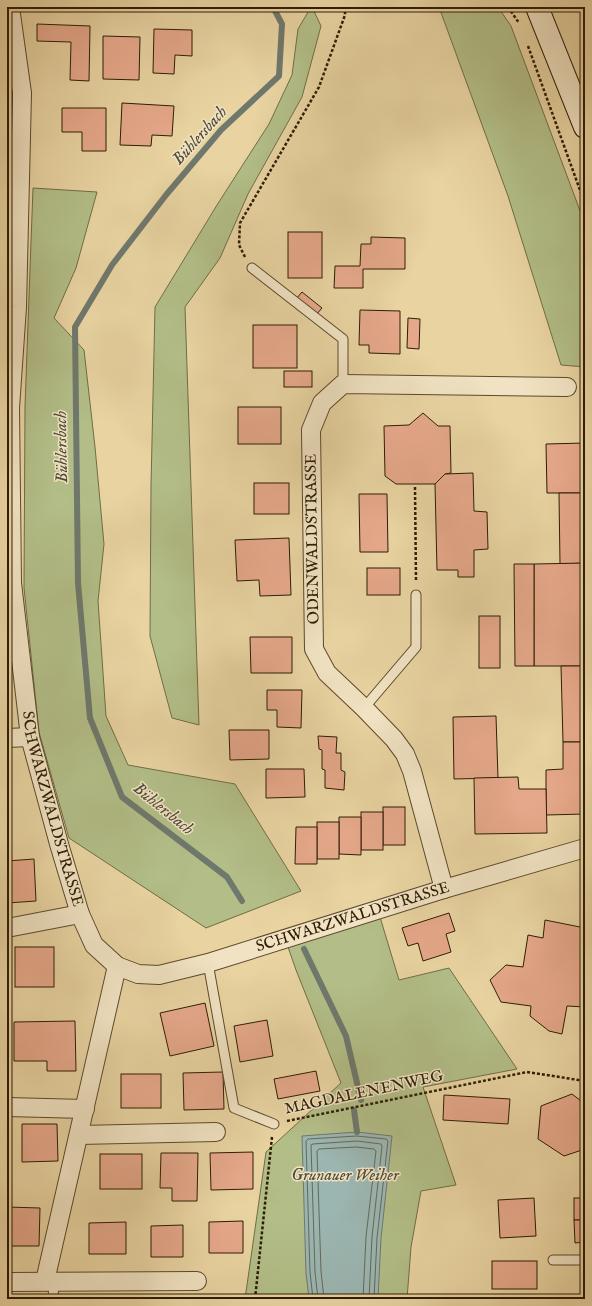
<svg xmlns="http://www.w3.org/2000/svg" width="592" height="1306" viewBox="0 0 592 1306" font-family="'IM FELL English',serif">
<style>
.green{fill:#b2bd87;stroke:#706d46}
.water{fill:#9bb5b0;stroke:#6f786c}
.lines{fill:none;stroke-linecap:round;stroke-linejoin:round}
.shore{stroke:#64695a;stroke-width:1}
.stream{stroke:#6f786c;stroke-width:6}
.building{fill:#e5a88a;stroke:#2e1d05}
.lane-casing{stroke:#5c4a2c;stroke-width:11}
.street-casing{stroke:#5c4a2c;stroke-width:20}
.secondary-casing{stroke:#2e1d05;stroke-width:24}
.path{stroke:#2e1d05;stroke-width:2.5;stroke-dasharray:3 2;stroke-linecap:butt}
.lane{stroke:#f0e2c2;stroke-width:9}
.street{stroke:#f0e2c2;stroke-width:18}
.secondary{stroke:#f0e2c2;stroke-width:22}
.labels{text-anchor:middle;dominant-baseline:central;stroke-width:3;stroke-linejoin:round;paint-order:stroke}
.street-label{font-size:16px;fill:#2e1d05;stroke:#f0e2c2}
.water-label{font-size:17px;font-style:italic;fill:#4f4b38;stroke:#f0e2c2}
</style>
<rect width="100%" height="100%" fill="#e8d3a1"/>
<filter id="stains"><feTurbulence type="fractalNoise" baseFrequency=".005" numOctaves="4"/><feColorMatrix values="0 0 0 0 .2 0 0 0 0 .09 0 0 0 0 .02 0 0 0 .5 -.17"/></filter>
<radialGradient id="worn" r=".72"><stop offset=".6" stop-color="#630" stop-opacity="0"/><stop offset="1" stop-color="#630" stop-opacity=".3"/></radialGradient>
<g class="green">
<polygon points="311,7 312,7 321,26 302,97 248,194 220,258 185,307 199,725 172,718 150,636 151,486 155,307 217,205 269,124 292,75 298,29"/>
<polygon points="439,7 498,7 511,26 585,224 585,367 561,365 508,196"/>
<polygon points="33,188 97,192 76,268 54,318 84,350 95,447 104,544 98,601 106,716 128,765 235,784 301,891 206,928 69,838 39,732 24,588 25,406"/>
<polygon points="380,917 399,980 449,968 517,1069 423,1087 456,1185 421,1191 411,1247 407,1299 245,1299 266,1152 341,1083 296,970 288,947"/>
</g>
<polygon class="water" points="357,1132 392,1136 381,1238 378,1299 309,1299 306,1273 302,1136"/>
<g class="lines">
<g class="shore">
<polyline points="313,1299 310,1272 306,1141 308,1139 357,1136 386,1139 388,1141 377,1238 374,1299"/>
<polyline points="318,1299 315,1272 311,1145 313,1144 357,1141 381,1144 382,1146 372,1237 369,1299"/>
<polyline points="324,1299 321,1271 317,1151 319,1149 356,1147 374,1149 376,1151 366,1237 363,1299"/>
</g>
<g class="stream">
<polyline points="242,901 227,877 122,797 90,718 78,583 75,327 112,265 166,195 221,130 279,76 282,24 273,7"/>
<polyline points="304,949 346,1036 361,1100"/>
<polyline points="354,1110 357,1132"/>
</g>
</g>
<g class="building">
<polygon points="37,24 90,26 89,81 70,80 71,42 37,41"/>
<polygon points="154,29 192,30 192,56 175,55 174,74 153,73"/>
<polygon points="103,36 140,37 139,80 103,79"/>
<polygon points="122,103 174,106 172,136 152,135 151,146 120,145"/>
<polygon points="62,108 106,108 106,151 82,151 82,132 62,132"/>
<rect x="288" y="232" width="34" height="46"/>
<polygon points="371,237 405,238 405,269 363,269 363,288 334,288 335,266 360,266 361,244 371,244"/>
<polygon points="302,292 322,308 316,315 296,299"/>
<polygon points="360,310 400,311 400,354 369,353 369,345 359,345"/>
<polygon points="408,318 420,319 419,349 407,348"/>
<rect x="253" y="325" width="44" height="43"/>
<rect x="284" y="371" width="28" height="16"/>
<rect x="238" y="407" width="43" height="37"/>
<polygon points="423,413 438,426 450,426 451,473 445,474 435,484 396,484 385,476 384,426 409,425"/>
<polygon points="585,443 585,493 547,493 546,444"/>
<polygon points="473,473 474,511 487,512 488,549 474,550 474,577 458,577 458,570 437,570 435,484 445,474"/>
<rect x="254" y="483" width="35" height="31"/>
<polygon points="559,493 585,493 585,563 560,564"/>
<polygon points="359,494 387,494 388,552 360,552"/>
<polygon points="289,538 291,595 260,596 259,580 237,581 235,540"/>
<polygon points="585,563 585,666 534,666 534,564"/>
<polygon points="514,564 534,564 534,666 515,666"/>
<rect x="367" y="568" width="33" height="27"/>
<rect x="479" y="616" width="21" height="52"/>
<polygon points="250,637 292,637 292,673 251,673"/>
<polygon points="561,666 585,666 585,742 563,742"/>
<polygon points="267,690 302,690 301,728 277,727 277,710 267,710"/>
<polygon points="496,716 498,778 454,779 453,717"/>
<polygon points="229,730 269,730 269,759 230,760"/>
<polygon points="318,736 337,737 336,753 341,753 341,770 345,772 344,790 325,788 325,770 322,769 322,750 319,749"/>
<polygon points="563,742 585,742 585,814 546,815 546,770 563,769"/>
<polygon points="266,769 304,769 305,797 266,798"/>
<polygon points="518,777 519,789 546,789 547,833 475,834 474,778"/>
<rect x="383" y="807" width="22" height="38"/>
<rect x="361" y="812" width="22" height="38"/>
<polygon points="339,817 361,817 361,855 339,854"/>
<rect x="317" y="822" width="22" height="37"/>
<polygon points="296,827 317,827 317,864 295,864"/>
<polygon points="34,859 36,901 7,903 7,861"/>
<polygon points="449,913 455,931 446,934 451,952 423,961 418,943 408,946 402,928"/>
<polygon points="545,920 585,928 585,1007 567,1006 562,1034 549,1031 530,1016 531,1006 501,1002 490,980 506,965 523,967 528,935 543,938"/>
<rect x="15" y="947" width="39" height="40"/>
<polygon points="205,1003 214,1046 170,1056 160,1013"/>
<polygon points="267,1020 273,1056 240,1062 234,1026"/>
<polygon points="75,1021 76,1071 47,1071 47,1061 14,1061 14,1022"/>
<polygon points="316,1071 320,1091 278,1099 274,1079"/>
<polygon points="223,1072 224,1109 184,1110 183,1073"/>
<rect x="121" y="1074" width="40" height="34"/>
<polygon points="572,1094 585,1104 585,1149 564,1156 538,1139 541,1106"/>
<polygon points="444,1095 510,1099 508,1124 443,1120"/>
<polygon points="22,1124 57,1124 58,1161 22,1162"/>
<polygon points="253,1152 253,1189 211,1190 210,1153"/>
<polygon points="161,1153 198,1153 197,1201 172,1201 172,1188 160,1188"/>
<rect x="100" y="1154" width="42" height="35"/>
<polygon points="534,1198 536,1236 500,1238 498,1200"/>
<rect x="574" y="1198" width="11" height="22"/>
<polygon points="7,1207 40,1208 39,1246 7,1246"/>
<polygon points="574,1220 585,1220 585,1242 575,1243"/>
<polygon points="243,1221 243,1253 209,1253 209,1222"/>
<polygon points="126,1222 126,1254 89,1254 89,1223"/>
<polygon points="183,1225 183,1257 151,1257 151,1226"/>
<rect x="492" y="1261" width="45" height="28"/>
<polygon points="585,1281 585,1299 581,1299 581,1282"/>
<rect x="7" y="1297" width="37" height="2"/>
</g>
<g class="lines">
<g class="lane-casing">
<g id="lane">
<polyline points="252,268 343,339 343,384"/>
<polyline points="364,708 416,647 416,595"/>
<polyline points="208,963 234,1108 274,1124"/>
<polyline points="553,1260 585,1260"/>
<polyline points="53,1299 54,1281"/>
</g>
</g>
<g class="street-casing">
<g id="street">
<path id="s1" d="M10,7l12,86 -5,214 -7,101 2,175 18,154 29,107 21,70 14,31 23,21 21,8 21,1 49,-12 236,-74 141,-41"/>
<polyline points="7,738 30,737"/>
<polyline points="444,889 412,771 405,754 394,739 364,708 327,673 314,649 311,430 322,403 343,384 567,387"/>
<polyline points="7,928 80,914"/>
<polyline points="7,1107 85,1109"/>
<polyline points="79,1135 216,1132"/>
<polyline points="45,1281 117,966"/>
<polyline points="7,1282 197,1281"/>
</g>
</g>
<g class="secondary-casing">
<polyline id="secondary" points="537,7 585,127"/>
</g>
<g class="path">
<polyline points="508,7 519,23"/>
<polyline points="528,46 585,204"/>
<polyline points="245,257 239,245 240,223 319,87 345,15 345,7"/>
<polyline points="415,487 416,581"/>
<polyline points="287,1121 527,1072 585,1081"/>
<polyline points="255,1299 272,1137"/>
</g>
<use href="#lane" class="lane"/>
<use href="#street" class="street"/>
<use href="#secondary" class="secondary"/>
</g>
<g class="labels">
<g class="street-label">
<text transform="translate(313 539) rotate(-91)">ODENWALDSTRASSE</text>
<text stroke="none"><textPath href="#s1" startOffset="807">SCHWARZWALDSTRASSE</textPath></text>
<text stroke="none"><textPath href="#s1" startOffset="1227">SCHWARZWALDSTRASSE</textPath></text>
<text transform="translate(364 1093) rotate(-12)">MAGDALENENWEG</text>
</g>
<g class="water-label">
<text transform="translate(200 136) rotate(-48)">Bühlersbach</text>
<text transform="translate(62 447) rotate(-91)">Bühlersbach</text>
<text transform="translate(163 809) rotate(39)">Bühlersbach</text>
<text x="345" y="1175">Grunauer Weiher</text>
</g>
</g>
<rect width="592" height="1306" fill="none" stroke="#e8d3a1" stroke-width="24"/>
<rect x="8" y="8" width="576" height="1290" fill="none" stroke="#2e1d05" stroke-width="2"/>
<rect x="12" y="12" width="568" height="1282" fill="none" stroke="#2e1d05"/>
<rect width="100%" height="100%" filter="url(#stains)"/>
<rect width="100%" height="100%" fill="url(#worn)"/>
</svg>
